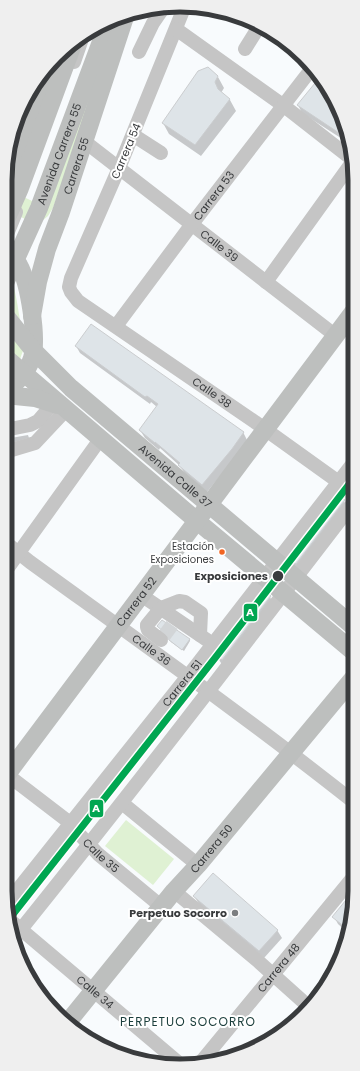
<svg xmlns="http://www.w3.org/2000/svg" width="360" height="1071" viewBox="0 0 360 1071" font-family="Poppins,sans-serif">
<style>
.green{fill:#dff1d3}
.shadow{fill:#0003}
.building{fill:#dee4e8;stroke:#cbcdcf}
.lines{fill:none;stroke-linecap:round;stroke-linejoin:round}
.minor-tunnel{stroke:#d2d5d7;stroke-width:14;stroke-dasharray:14 7;stroke-linecap:butt}
.minor{stroke:#c5c5c5;stroke-width:14}
.major{stroke:#bdbfbe;stroke-width:18}
.metro-1-casing{stroke:#fff;stroke-width:10}
.metro-1{stroke:#00a651;stroke-width:7}
.bus-dot{fill:#f26522;stroke:#fff;stroke-width:1.5}
.stop-dot{fill:#393b3d;stroke:#fff;stroke-width:1.5}
.poi-dot{fill:#7c7e80;stroke:#fff;stroke-width:1.5}
.labels{text-anchor:middle;dominant-baseline:central;stroke-width:4;stroke-linejoin:round;paint-order:stroke}
.bus-label{font-size:10px;fill:#393b3d;stroke:#fff;text-anchor:end}
.street-label{font-size:11px;fill:#393b3d;stroke:#fff}
.stop-label{font-size:11px;font-weight:bold;fill:#393b3d;stroke:#fff;text-anchor:end}
.poi-label{font-size:11px;font-weight:bold;fill:#393b3d;stroke:#fff;text-anchor:end}
.neighbourhood-label{font-size:12px;letter-spacing:1px;fill:#1b3e3c;stroke:#fff}
.rim{fill:none;stroke:#393b3d;stroke-width:5}
.line-badge{stroke:#fff;stroke-width:1.5}
.badge-label{font-size:11px;text-anchor:middle;font-weight:bold;fill:#fff}
</style>
<rect width="100%" height="100%" fill="#f8fbfd"/>
<g class="green">
<polygon points="119,20 53,208 48,216 42,221 27,220 19,216 10,191 54,63 61,56 13,192 45,207"/>
<path d="M5,267c10,14 12,36 15,53l-15,-19z"/>
<polygon points="5,326 24,348 20,359 5,347"/>
<polygon points="126,820 174,859 153,885 105,846"/>
</g>
<g class="shadow">
<polygon points="218,77 224,88 221,93 230,100 236,111 201,156 169,134 163,123"/>
<polygon points="320,78 337,103 350,144 302,113 298,105"/>
<polygon points="15,126 10,142 11,135"/>
<polygon points="76,346 243,432 247,440 236,456 207,492 184,472 180,466 160,448 159,450 145,438 140,430 157,407 151,402 150,404 80,353"/>
<polygon points="28,435 29,438 5,445 5,439"/>
<polygon points="344,501 348,509 300,571 295,567 291,559"/>
<polygon points="270,597 274,605 226,667 221,663 216,655"/>
<polygon points="162,621 190,640 190,641 184,651 171,642"/>
<polygon points="355,890 349,934 338,924 334,917"/>
<polygon points="194,896 277,930 282,938 264,958 199,904"/>
</g>
<g class="building">
<polygon points="208,67 218,76 215,82 218,89 230,99 195,145 162,123 198,71"/>
<polygon points="320,77 337,103 348,139 297,105"/>
<polygon points="91,324 244,432 232,449 202,485 178,465 180,463 155,442 155,443 139,430 158,404 147,396 145,397 75,346"/>
<polygon points="339,496 345,500 296,564 290,559"/>
<polygon points="265,591 271,596 222,660 215,655"/>
<polygon points="162,620 190,639 182,650 169,640 166,634 157,626"/>
<polygon points="213,873 278,930 259,951 193,896"/>
<polygon points="355,889 355,891 350,931 332,917"/>
</g>
<g class="lines">
<g class="minor-tunnel">
<polyline points="7,435 8,446"/>
<polyline points="164,636 172,625"/>
</g>
<g class="minor">
<path id="s1" d="M184,8l-65,160 -48,110 -2,9 2,5 7,9 177,121 99,71"/>
<polyline points="176,29 284,106 353,160"/>
<polyline points="245,49 260,25"/>
<polyline points="139,52 153,23 164,7"/>
<polyline points="74,62 83,36"/>
<polyline points="133,135 161,153"/>
<path id="s2" d="M84,141l252,195"/>
<polyline points="5,239 16,212"/>
<polyline points="266,282 353,161"/>
<path id="s3" d="M116,326l76,-102 121,-157"/>
<polyline points="5,430 30,425 38,421 56,400"/>
<polyline points="5,452 35,443 66,410"/>
<path id="s4" d="M5,542l25,20c109,79 219,157 325,241"/>
<polyline points="5,572 101,438"/>
<polyline points="141,595 207,640"/>
<polyline points="161,640 148,630 147,627 147,625 161,608 179,601 185,602 201,613 200,635"/>
<path id="s5" d="M5,773l60,46 33,35 64,53"/>
<polyline points="122,803 198,865"/>
<polyline points="174,891 259,962 308,1006"/>
<path id="s6" d="M7,903l188,-236 159,-205"/>
<path id="s7" d="M11,921l168,142"/>
<path d="M14,938c116,-144 228,-290 340,-436"/>
<path id="s8" d="M201,1062l154,-187"/>
</g>
<g class="major">
<polyline points="6,189 45,70"/>
<polyline points="5,222 20,188 72,47"/>
<path d="M5,249c5,5 10,10 14,16 10,18 19,73 13,93 -4,13 -16,26 -27,33"/>
<path id="s9" d="M5,283l34,-75 69,-185"/>
<path id="s10" d="M5,315l28,35 38,38 283,239"/>
<path id="s11" d="M32,316l6,-34 9,-33 14,-37 64,-195"/>
<polyline points="5,357 197,521 355,653"/>
<polyline points="5,395 35,398 57,405"/>
<path id="s12" d="M5,777l349,-466"/>
<path id="s13" d="M68,1022l106,-131 24,-26 157,-189"/>
</g>
<g class="metro-1-casing">
<polyline id="metro-1" points="10,918 215,658 354,478"/>
</g>
<use href="#metro-1" class="metro-1"/>
</g>
<circle class="bus-dot" cx="222" cy="552" r="3.5"/>
<circle class="stop-dot" cx="278" cy="576" r="6"/>
<circle class="poi-dot" cx="235" cy="913" r="4"/>
<g class="labels">
<g class="bus-label">
<text x="214" y="546">Estación<tspan x="214" dy="13">Exposiciones</tspan></text>
</g>
<g class="street-label">
<text transform="translate(126 151) rotate(-67)">Carrera 54</text>
<text stroke="none"><textPath href="#s9" startOffset="140">Avenida Carrera 55</textPath></text>
<text stroke="none"><textPath href="#s11" startOffset="157">Carrera 55</textPath></text>
<text stroke="none"><textPath href="#s3" startOffset="163">Carrera 53</textPath></text>
<text stroke="none"><textPath href="#s2" startOffset="171">Calle 39</textPath></text>
<text stroke="none"><textPath href="#s1" startOffset="481">Calle 38</textPath></text>
<text stroke="none"><textPath href="#s10" startOffset="235">Avenida Calle 37</textPath></text>
<text stroke="none"><textPath href="#s12" startOffset="219">Carrera 52</textPath></text>
<text stroke="none"><textPath href="#s4" startOffset="182">Calle 36</textPath></text>
<text stroke="none"><textPath href="#s6" startOffset="281">Carrera 51</textPath></text>
<text stroke="none"><textPath href="#s13" startOffset="225">Carrera 50</textPath></text>
<text stroke="none"><textPath href="#s5" startOffset="127">Calle 35</textPath></text>
<text stroke="none"><textPath href="#s8" startOffset="122">Carrera 48</textPath></text>
<text stroke="none"><textPath href="#s7" startOffset="110">Calle 34</textPath></text>
</g>
<g class="stop-label">
<text x="268" y="576">Exposiciones</text>
</g>
<g class="poi-label">
<text x="227" y="913">Perpetuo Socorro</text>
</g>
<g class="neighbourhood-label">
<text x="188" y="1021">PERPETUO SOCORRO</text>
</g>
</g>
<path d="M0 0H360V1071H0ZM180 12H180A168 168 0 0 1 348 180V891A168 168 0 0 1 180 1059H180A168 168 0 0 1 12 891V180A168 168 0 0 1 180 12Z" fill="#efefef" fill-rule="evenodd"/>
<path class="rim" d="M180 12H180A168 168 0 0 1 348 180V891A168 168 0 0 1 180 1059H180A168 168 0 0 1 12 891V180A168 168 0 0 1 180 12Z"/>
<g class="line-badge">
<rect x="243" y="603" width="15" height="19" rx="4" fill="#00a651"/>
<rect x="89" y="799" width="15" height="19" rx="4" fill="#00a651"/>
</g>
<g class="badge-label">
<text x="250" y="616">A</text>
<text x="96" y="812">A</text>
</g>
</svg>
